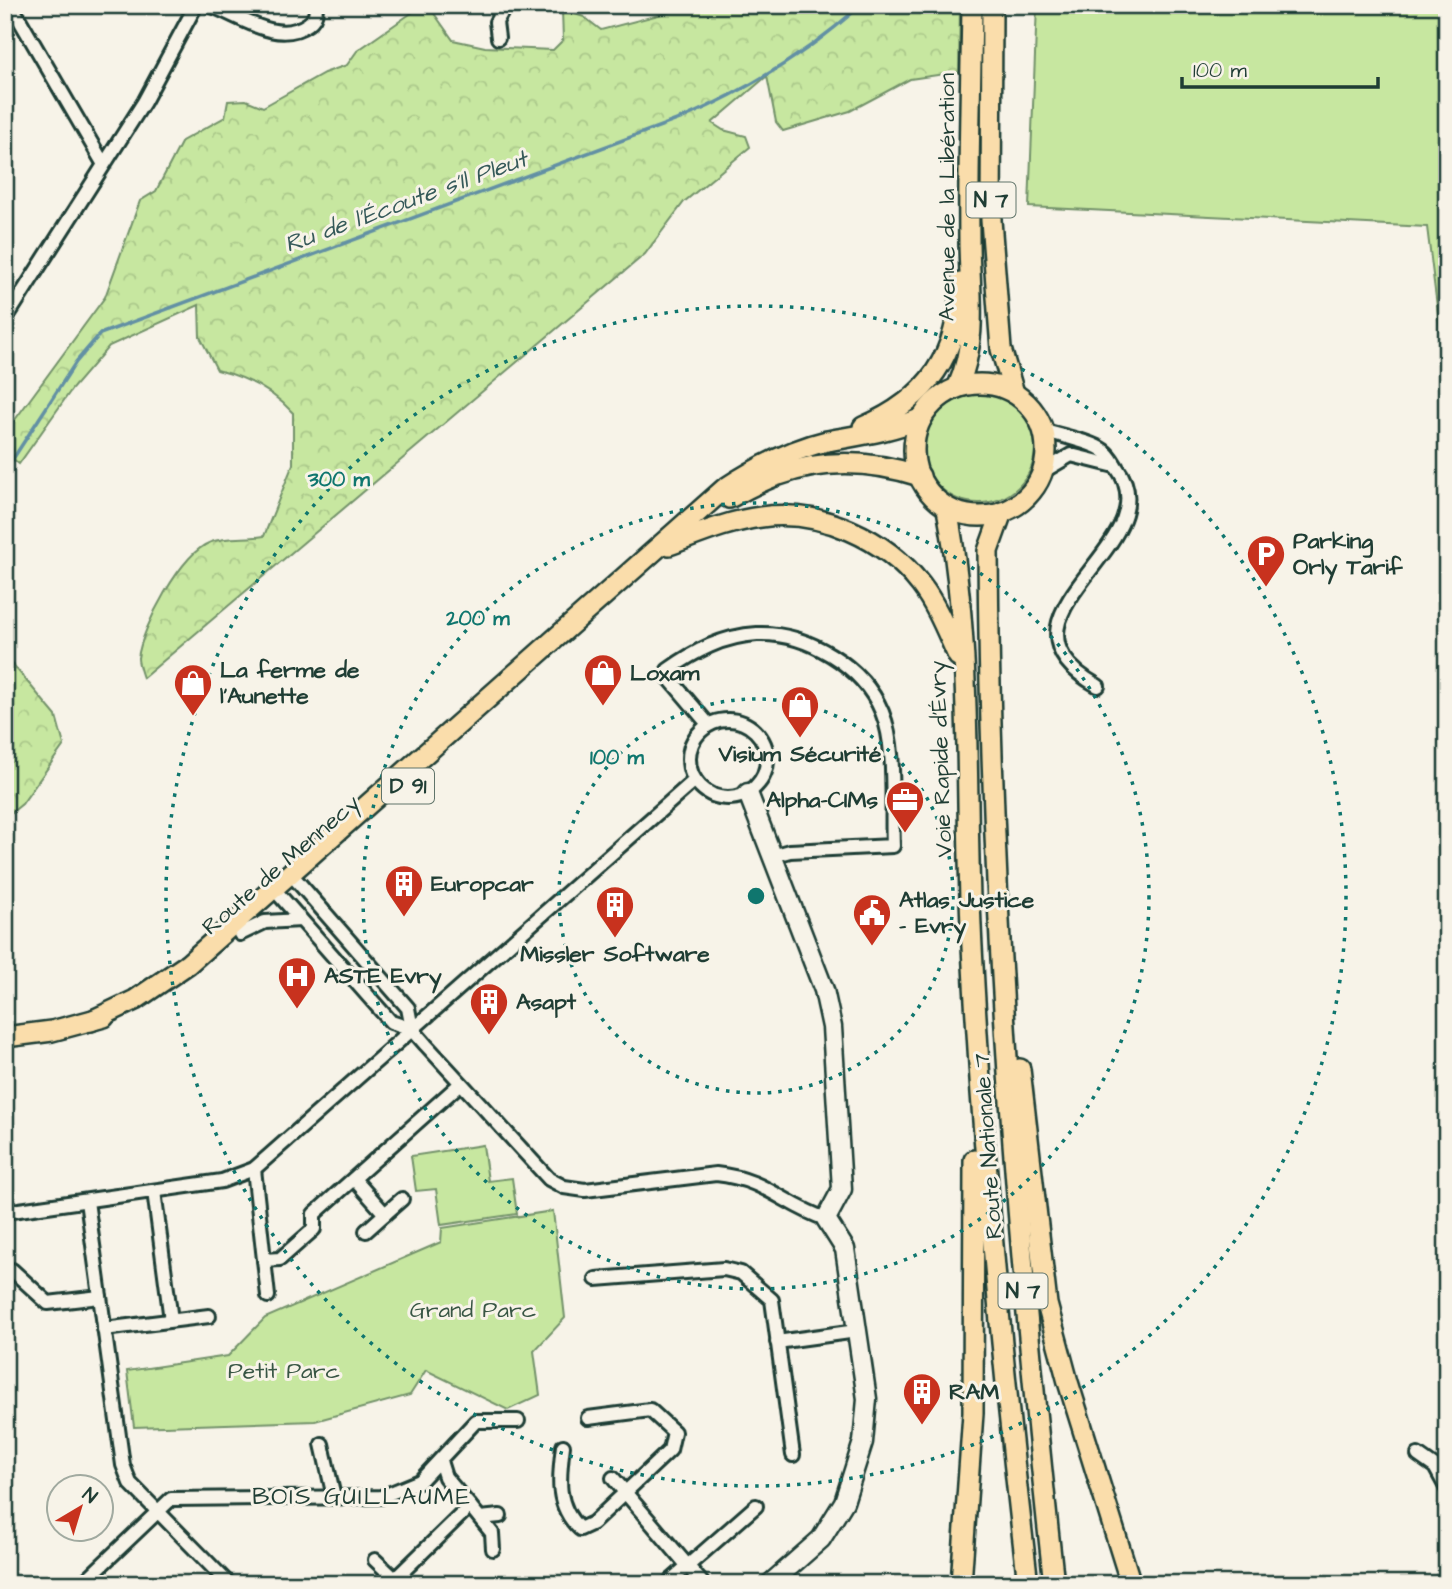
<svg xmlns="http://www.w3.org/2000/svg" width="1452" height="1589" viewBox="0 0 1452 1589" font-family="'Architects Daughter',sans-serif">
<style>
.green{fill:#c7e7a0;stroke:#73926a;stroke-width:2}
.forest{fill:url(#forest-crowns);stroke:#73926a;stroke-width:2}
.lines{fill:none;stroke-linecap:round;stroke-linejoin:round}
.stream{stroke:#6290a4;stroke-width:3.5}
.minor-casing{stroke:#1f3d34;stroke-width:18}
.secondary-casing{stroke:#1f3d34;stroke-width:23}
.primary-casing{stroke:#1f3d34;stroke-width:24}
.minor{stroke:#f7f3e8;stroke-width:12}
.secondary{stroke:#f7f3e8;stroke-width:18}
.primary{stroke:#faddab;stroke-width:19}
.ring{fill:none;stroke:#0f766e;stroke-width:3.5;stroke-dasharray:3.5 7}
.labels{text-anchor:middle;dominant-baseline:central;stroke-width:6;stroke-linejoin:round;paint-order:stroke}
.shield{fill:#f7f3e8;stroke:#60746a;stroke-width:2}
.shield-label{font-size:21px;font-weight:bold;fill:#1f3d34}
.street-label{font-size:23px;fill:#1f3d34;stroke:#f7f3e8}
.poi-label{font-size:23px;font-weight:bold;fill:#1f3d34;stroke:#f7f3e8;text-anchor:start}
.park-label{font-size:23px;fill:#385644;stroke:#f7f3e8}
.water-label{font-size:24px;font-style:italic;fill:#355959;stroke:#f7f3e8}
.neighbourhood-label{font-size:24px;letter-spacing:2px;fill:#1f3d34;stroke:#f7f3e8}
.centre{fill:#0f766e;stroke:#f7f3e8;stroke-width:3.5}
.ring-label{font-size:21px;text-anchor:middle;font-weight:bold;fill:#0f766e;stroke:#f7f3e8;stroke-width:6;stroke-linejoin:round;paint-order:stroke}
</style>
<defs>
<pattern id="forest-crowns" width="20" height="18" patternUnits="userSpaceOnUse" patternTransform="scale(1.75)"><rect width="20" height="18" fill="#c7e7a0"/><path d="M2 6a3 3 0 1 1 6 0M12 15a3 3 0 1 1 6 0" fill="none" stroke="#aac78a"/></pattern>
</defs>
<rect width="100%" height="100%" fill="#f7f3e8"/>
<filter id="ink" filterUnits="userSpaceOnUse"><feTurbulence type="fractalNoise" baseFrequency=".0143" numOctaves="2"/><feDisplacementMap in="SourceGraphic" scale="14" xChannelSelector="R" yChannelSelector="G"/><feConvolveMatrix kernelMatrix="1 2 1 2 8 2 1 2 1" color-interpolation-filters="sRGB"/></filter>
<g filter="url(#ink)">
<g class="green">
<polygon points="1037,5 1447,5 1447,386 1427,227 1029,207"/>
<circle cx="979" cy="447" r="56"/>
<polygon points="483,1145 488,1181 512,1178 517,1214 441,1225 436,1189 416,1191 411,1156"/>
<polygon points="553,1211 565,1318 534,1351 540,1395 508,1410 426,1370 410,1395 315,1421 134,1427 127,1371 228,1356 265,1318 441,1242 442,1228"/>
</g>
<g class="forest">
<path d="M697,5h263l-1,67 -49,7 -60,32 -67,20 -7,-9 -9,-46 -55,47 11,7 23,6 4,11 -66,55 -39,52 -502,424c-2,-6 -5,-14 -5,-20 4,-31 43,-105 73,-116 15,-6 37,-3 53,-6l29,-72v-51c-20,-22 -47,-36 -76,-43l-17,-33 -1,-32 -90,41 -37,43 -53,75 -14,-12 1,-20 99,-135 35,-96 16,-10 26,-50 43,-24 3,-16 18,-1 17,7 61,-34 23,-8 10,-14 63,-44 13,5 20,28 32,7 68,3 10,-10 -1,-30 22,7 17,13z"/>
<polygon points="5,655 56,716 64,745 22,804 5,818"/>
</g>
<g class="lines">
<path class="stream" d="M5,471l71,-109 24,-28 585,-217c64,-28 124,-65 176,-112"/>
<g class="minor-casing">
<g id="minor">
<polyline points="11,5 103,163"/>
<path d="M209,5c30,10 68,41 99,19 7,-5 9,-11 7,-19"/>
<polyline points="231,12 244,5"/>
<polyline points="498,38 496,22 506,5"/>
<polyline points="5,320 144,102 196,5"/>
<path d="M1043,430c16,6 48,11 61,21 6,4 9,11 13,17 57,77 -142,149 -19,218"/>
<polyline points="1042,472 1071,455 1115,466"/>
<circle cx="728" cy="759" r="39"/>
<path d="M708,724l-39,-46 -1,-8c27,-19 55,-34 89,-36 50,-2 106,32 125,78 15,36 9,95 11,134l-103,5 -18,5"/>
<path d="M291,874l117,134 4,21 14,16 123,134 15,8 21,3 131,-16c50,5 68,31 110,45"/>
<polyline points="274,889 391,1022 412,1029"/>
<polyline points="240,934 265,922 301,920"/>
<polyline points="254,1169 268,1296"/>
<polyline points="354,1179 385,1214 402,1199"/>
<polyline points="154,1191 171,1320"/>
<polyline points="87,1201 123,1465 130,1483 229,1584"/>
<polyline points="5,1212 222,1181 254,1169 695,780"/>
<polyline points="366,1231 385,1214"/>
<polyline points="264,1260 280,1259 314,1229 314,1214 460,1084"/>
<polyline points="5,1270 12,1270 48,1303 100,1297"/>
<polyline points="596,1279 724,1269 741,1273 772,1300 793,1455"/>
<polyline points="104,1329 209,1316"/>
<polyline points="777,1342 857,1331"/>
<polyline points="322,1444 334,1497"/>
<path d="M563,1446c-4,31 -8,60 17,83l13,-6 77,-73 4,-18 -24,-22 -62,8"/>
<polyline points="1418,1455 1435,1467 1447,1489"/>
<polyline points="440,1461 445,1477 470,1506"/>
<polyline points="613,1478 703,1584"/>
<polyline points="480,1518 500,1516"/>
<polyline points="375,1560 395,1579 470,1506 492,1533 493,1549"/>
<polyline points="84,1582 171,1499 381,1497 420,1481 476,1421 518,1421"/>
<polyline points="667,1584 756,1506"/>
</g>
</g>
<g class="secondary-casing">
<polyline id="secondary" points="748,793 824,990 832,1027 842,1189 826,1219 845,1249 867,1399 863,1442 844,1502 821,1539 770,1584"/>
</g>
<g class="primary-casing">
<g id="primary">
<polyline points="992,5 991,220 1001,349 1014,393"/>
<circle cx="980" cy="450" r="66"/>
<path d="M958,386c21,-48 11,-96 11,-147 -1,-78 2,-156 3,-234"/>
<path d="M863,427c65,-28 96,-72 97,-144"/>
<path d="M729,498c16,-8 33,-18 50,-23 47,-17 95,-14 141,1"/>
<path d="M947,509c27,143 17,293 25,438 11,213 31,425 56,637"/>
<path d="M1002,512l-14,39c2,345 28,690 66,1033"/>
<path d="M669,545c30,-11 60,-24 92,-28 60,-8 124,21 160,68 16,21 26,47 37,71"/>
<path d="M91,1021l44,-21 53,-36 536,-475c32,-21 65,-39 103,-48 33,-6 64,-10 95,-23"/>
<polyline points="5,1037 52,1031 104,1017"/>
<polyline points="1020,1069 1047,1304 1068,1382 1131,1584"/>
<polyline points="961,1584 973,1413 974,1160"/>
</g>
</g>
<use href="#minor" class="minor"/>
<use href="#secondary" class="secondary"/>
<use href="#primary" class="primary"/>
</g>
</g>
<g class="ring">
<circle cx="756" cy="896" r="197"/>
<circle cx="756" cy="896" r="393"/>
<circle cx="756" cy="896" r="590"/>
</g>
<defs>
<g id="parking-pin" transform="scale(2.0125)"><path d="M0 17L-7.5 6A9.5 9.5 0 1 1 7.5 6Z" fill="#c8321e" stroke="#f7f3e8"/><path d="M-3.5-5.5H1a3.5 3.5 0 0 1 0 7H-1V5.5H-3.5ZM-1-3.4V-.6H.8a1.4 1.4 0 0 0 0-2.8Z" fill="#fff"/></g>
<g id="shop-pin" transform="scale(2.0125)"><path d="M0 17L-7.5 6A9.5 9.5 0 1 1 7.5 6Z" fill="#c8321e" stroke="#f7f3e8"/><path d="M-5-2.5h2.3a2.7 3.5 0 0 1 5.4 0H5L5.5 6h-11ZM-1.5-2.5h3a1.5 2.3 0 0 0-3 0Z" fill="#fff"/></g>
<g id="office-pin" transform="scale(2.0125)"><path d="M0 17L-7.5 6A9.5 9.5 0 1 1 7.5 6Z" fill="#c8321e" stroke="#f7f3e8"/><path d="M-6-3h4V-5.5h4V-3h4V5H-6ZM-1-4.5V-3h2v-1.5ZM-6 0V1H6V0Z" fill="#fff"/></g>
<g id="building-pin" transform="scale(2.0125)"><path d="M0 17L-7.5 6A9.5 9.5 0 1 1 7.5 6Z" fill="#c8321e" stroke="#f7f3e8"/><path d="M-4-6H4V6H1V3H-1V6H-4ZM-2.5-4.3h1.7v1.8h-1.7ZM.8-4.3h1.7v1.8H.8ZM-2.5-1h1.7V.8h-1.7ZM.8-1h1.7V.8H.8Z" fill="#fff"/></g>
<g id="civic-pin" transform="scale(2.0125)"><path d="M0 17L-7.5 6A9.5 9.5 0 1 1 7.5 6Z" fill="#c8321e" stroke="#f7f3e8"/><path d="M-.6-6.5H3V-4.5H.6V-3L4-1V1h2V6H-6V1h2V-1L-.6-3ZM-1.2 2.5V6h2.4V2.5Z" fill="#fff"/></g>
<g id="hospital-pin" transform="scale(2.0125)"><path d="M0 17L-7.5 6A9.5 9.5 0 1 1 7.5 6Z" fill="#c8321e" stroke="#f7f3e8"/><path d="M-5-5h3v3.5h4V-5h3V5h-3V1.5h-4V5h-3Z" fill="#fff"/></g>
</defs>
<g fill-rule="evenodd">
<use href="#parking-pin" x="1266" y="554"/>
<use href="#shop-pin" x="603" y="673"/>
<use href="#shop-pin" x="193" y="683"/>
<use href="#shop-pin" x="800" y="705"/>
<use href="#office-pin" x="905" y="800"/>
<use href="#building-pin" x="404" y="884"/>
<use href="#building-pin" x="615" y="905"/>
<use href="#civic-pin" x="872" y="913"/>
<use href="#hospital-pin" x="297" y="976"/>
<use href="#building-pin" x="489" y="1002"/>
<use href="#building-pin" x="922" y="1392"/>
</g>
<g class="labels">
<g class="shield">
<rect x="966.5" y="182.5" width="49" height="35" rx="5"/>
<rect x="382" y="768.5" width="52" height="35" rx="5"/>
<rect x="998.5" y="1273.5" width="49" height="35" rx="5"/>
</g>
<g class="shield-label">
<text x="991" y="200">N 7</text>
<text x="408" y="786">D 91</text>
<text x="1023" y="1291">N 7</text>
</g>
<g class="street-label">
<text transform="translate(947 197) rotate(-90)">Avenue de la Libération</text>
<text transform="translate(941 759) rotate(-92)">Voie Rapide d'Évry</text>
<text transform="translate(281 865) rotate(-41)">Route de Mennecy</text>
<text transform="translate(988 1146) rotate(-94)">Route Nationale 7</text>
</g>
<g class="poi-label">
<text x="1293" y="541">Parking<tspan x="1293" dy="26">Orly Tarif</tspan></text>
<text x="220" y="670">La ferme de<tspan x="220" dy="26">l'Aunette</tspan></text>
<text x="630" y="673">Loxam</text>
<text x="800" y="754" text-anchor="middle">Visium Sécurité</text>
<text x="878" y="800" text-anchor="end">Alpha-CIMs</text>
<text x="431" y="884">Europcar</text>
<text x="899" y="900">Atlas Justice<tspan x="899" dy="26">- Evry</tspan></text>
<text x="615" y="954" text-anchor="middle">Missler Software</text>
<text x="324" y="976">ASTE Evry</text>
<text x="516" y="1002">Asapt</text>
<text x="949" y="1392">RAM</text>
</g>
<g class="park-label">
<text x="473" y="1310">Grand Parc</text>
<text x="284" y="1371">Petit Parc</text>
</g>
<g class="water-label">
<text transform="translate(406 202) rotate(-20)">Ru de l'Écoute s'Il Pleut</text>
</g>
<g class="neighbourhood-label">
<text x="362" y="1497">BOIS GUILLAUME</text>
</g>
</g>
<circle cx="756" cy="896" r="10" class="centre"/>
<g class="ring-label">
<text x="339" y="486">300 m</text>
<text x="478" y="625">200 m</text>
<text x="617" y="764">100 m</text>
</g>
<rect width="1452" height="1589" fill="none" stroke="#f7f3e8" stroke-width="28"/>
<rect x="14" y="14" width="1424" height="1561" fill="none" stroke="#1f3d34" stroke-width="2.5" filter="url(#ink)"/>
<g transform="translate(80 1508) rotate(38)"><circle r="33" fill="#f7f3e8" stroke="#a1aaa0" stroke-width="2"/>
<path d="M0-5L12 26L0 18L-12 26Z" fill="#c8321e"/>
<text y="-10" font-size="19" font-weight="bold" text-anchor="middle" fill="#1f3d34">N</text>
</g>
<path d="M1182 77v10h196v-10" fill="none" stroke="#1f3d34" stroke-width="3.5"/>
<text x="1193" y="77" font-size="21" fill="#1f3d34" stroke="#f7f3e8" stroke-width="5" paint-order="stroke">100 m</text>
</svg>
